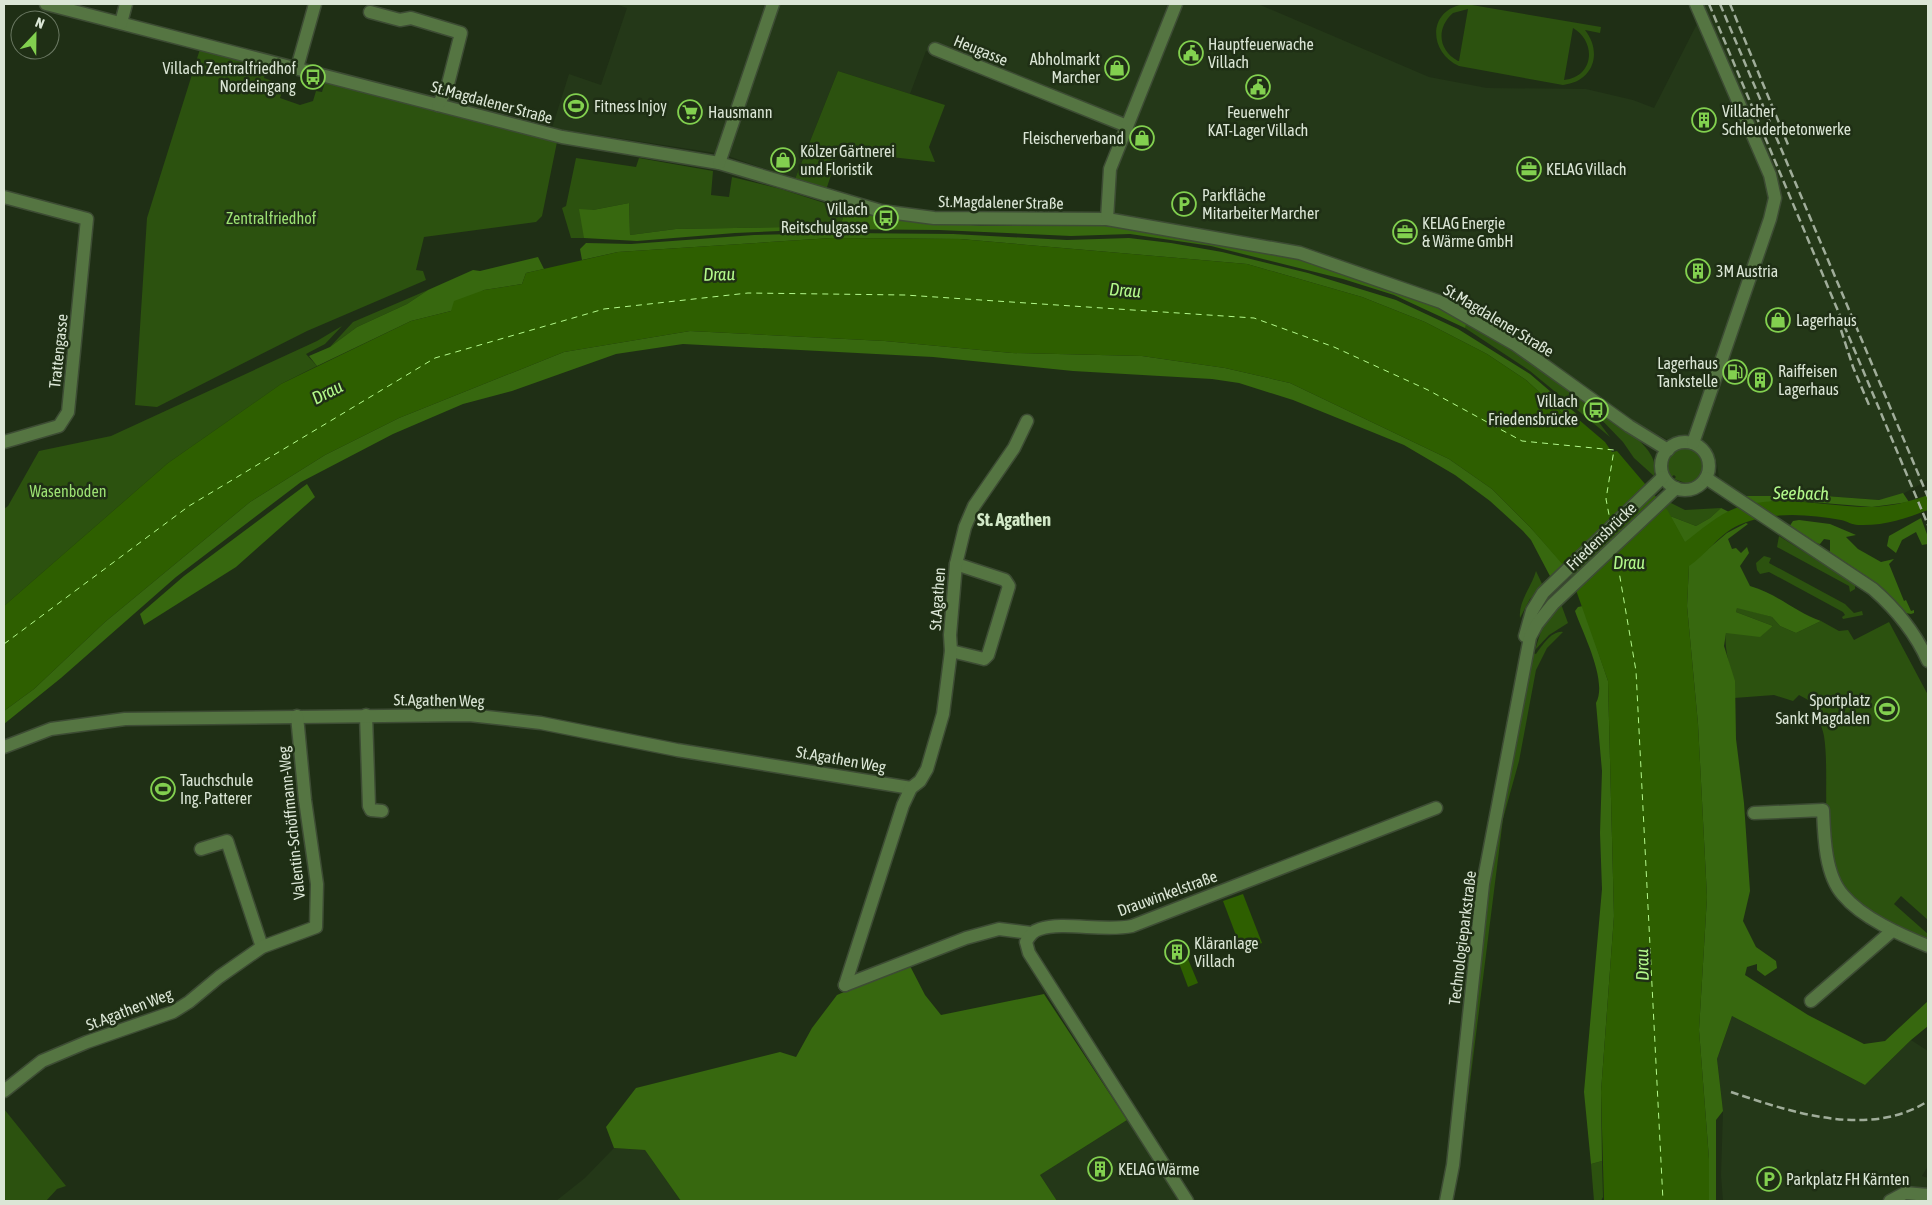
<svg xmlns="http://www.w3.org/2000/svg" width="1932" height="1205" viewBox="0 0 1932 1205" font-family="'Asap Condensed',sans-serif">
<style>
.built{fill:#243818}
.green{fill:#2c520f;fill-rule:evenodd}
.forest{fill:#37680f}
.water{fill:#2e5f00}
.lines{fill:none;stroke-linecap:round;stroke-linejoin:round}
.ferry{stroke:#b3f98b;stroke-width:1;stroke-dasharray:6 5;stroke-linecap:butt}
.minor-casing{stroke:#3d4c34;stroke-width:15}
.minor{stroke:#557542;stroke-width:12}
.rail{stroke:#a0ad9a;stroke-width:2.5;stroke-dasharray:8 4;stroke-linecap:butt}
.labels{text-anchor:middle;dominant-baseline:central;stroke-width:5;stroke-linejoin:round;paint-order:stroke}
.poi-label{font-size:16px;fill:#dbe6d6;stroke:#1f2f15;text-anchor:start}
.street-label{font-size:16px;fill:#dbe6d6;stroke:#1f2f15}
.park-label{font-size:16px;fill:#9ce173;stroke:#1f2f15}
.water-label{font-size:18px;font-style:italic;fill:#b3f98b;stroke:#1f2f15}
.neighbourhood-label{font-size:18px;font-weight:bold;fill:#d3e9c8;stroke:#1f2f15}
</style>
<rect width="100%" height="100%" fill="#1f2f15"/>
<g class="built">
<polygon points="615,4 1258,4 1429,77 1487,88 1586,89 1633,100 1654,108 1698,22 1701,4 1928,4 1928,480 1899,496 1879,500 1825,496 1741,496 1719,478 1717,463 1706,447 1668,440 1638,424 1518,340 1439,294 1302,247 1115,214 1110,174 1125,129 926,51 910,94 838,71 795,179 722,154 552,128 569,74 601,85 627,8"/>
<polygon points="1732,1016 1865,1085 1911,1040 1928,1051 1928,1166 1922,1176 1928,1178 1928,1201 1723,1201 1721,1175 1723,1111 1717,1059"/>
<polygon points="1127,1120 1181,1201 1057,1201 1040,1175"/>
<polygon points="614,1148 645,1150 681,1201 556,1201 585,1178"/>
</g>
<g class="green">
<path d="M1466,4l135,23 -1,6 -15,-3c18,23 8,52 -22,55l-104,-19c-32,-15 -31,-58 7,-62zM1468,9l-9,52h-1c-20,-11 -22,-33 -5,-48zM1573,28c24,14 21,49 -9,52z"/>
<polygon points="200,49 267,67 264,78 275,82 276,89 282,92 280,98 300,105 313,101 316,91 322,92 325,82 557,142 542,216 536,222 424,237 416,270 423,271 426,280 307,331 157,407 135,405 147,218"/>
<polygon points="838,71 945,105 929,147 935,162 839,151 826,190 795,179"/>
<polygon points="576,158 636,167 639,158 713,171 711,195 729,197 732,177 781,189 846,210 840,226 676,229 630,235 629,203 593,210 584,238 571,238 562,208 566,206"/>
<polygon points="428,290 407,304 357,327 330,347 353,322"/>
<polygon points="1465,320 1515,351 1589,405 1592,413 1610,437 1530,371 1465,328"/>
<polygon points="342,326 325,344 306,354 317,366 281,384 168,463 4,606 4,509 8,506 39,451 111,436 317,341"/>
<path d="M1596,409c20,15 67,39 58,67l-20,-18 -11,-16 -28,-29z"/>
<polygon points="1685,446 1700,453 1705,465 1700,477 1688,484 1674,479 1676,477 1674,475 1671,477 1667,467 1671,454"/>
<polygon points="1667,501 1685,510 1721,508 1710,518 1696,526 1670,516 1663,505"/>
<polygon points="1779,536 1855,584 1855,589 1850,592 1849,586 1777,547"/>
<polygon points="1764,556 1771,558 1769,563 1845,604 1854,613 1862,611 1863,615 1843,619 1842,617 1845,615 1843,612 1769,572 1760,574 1757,570 1756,563"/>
<path d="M1536,571l7,15 -13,13 -10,19c-2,-16 12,-32 16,-47z"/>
<polygon points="1561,604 1568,623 1549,635 1535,650 1542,628"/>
<path d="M1737,607l35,10 8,9 16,7 25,-12 18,10 9,-1 6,10 35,-18 39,73v225l-27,-24 -7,8 34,30v6c-26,-10 -63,-26 -81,-48 -31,-37 -16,-111 -23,-156 -2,-11 -9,-24 -14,-35l-11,-6 -6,6 -19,-6 -40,3c1,-23 -11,-43 -8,-66l34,4 13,-10 -37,-14z"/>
<path d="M1549,613l-12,22 -4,18 3,1c6,-8 16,-24 27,-22l-16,16 -11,22 -17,91 -16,58 -42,335 -2,-3 34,-306 21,-99 18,-104 8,-18z"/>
<polygon points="4,1109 66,1186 57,1189 46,1201 4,1201"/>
<polygon points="1602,1161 1603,1197 1601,1201 1594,1201 1591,1164"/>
</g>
<g class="forest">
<polygon points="629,203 630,235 676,229 840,226 846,210 887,219 912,219 981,226 1113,226 1239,244 1313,262 1429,303 1465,320 1466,324 1465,328 1394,295 1343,279 1211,246 1130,234 1071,236 939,230 826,229 735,233 637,241 584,238 579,209 593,210"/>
<polygon points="845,233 953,234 1067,240 1129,238 1171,243 1222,252 1308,273 1396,300 1458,329 1530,374 1579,416 1578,419 1561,412 1526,380 1487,354 1425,322 1362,297 1247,264 960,239 832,238 618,252 582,260 580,249 586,243 631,244 754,235"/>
<polygon points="538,257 544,269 526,273 522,284 484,290 451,311 411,321 317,366 309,356 330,347 357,327 407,304 428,290 473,270 480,271"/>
<polygon points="690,331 885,341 1012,353 1142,356 1225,368 1290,383 1449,459 1492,489 1530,527 1564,565 1551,578 1531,540 1523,531 1490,501 1455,475 1404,445 1377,434 1293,400 1239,383 1212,379 1073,371 933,357 683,344 616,354 512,391 463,404 393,434 301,482 176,577 61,678 4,724 4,711 34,689 105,622 250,502 325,455 399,418 564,352"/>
<polygon points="307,484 315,497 236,567 144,625 140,614 184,576"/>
<polygon points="1903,493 1909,502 1872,507 1786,500 1753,504 1741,496 1825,496 1879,500"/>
<polygon points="1721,508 1729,512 1685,543 1670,516 1696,526 1710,518"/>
<polygon points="1921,518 1928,537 1928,544 1922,545 1916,532 1902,540 1896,553 1887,546 1889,536"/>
<polygon points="1799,520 1830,524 1856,535 1846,537 1858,549 1881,562 1894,559 1889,564 1904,601 1906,600 1911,611 1914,610 1914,613 1911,614 1906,613 1877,584 1830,552 1830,540 1824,539 1820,544 1815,543 1789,527 1793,521"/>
<path d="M1746,523l2,1 -20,15 4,10 4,-1 5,5 6,-6 2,6 -9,13 10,20c28,8 45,26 71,35l-25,12 -16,-7 -8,-9 -35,-9 -1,4 37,14 -13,11 -34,-4 -2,13 11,35 1,58 8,64 6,88 -7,30 13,26 20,14 1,7 -12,8 -8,-6v-6l-10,3 -2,8 63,40 56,29 21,-3 43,-40v25l-17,14 -46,45 -133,-69 -15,43 6,52 -7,9v81h-7v-42l-10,-129 8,-133 -9,-173 -11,-118 2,-41 38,-32z"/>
<path d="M1583,606l25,75 6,235 -13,176 1,69 -11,3 -7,-72 18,-203 -2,-56 2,-62 -6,-68c12,-22 -13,-69 -21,-92l3,-4z"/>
<polygon points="909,964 925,995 941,1015 1044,994 1127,1120 1040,1175 1057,1201 681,1201 645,1150 614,1148 606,1127 636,1088 780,1052 796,1057 812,1028 837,995"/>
</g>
<g class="water">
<path d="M832,238l128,1 287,25 115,33 63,25 62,32 39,26 35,32 17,7 27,23 7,10 5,-1 51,60 17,31c14,-11 34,-28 51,-34 44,-15 88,-1 133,-1 20,0 40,-5 59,-12v15c-24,9 -44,16 -70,15 -6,0 -11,-4 -17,-5 -33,-6 -70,-9 -102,5 -20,9 -32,29 -50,41l-2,40 11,118 9,173 -8,133 10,129v42h-105l-3,-109 13,-176 -6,-235 -38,-108 -40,-46 -38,-38 -43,-30 -159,-76 -65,-15 -83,-12 -130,-3 -127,-12 -195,-10 -126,21 -165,66 -74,37 -75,47 -145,120 -71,67 -30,22v-105l164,-143 113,-79 130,-63 40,-10 3,-10 30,-11 38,-6 4,-11 92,-21z"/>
<polygon points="1243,894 1262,943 1242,951 1223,901"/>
<polygon points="1188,959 1198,983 1188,987 1179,963"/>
</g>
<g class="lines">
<g class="ferry">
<polyline points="1616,554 1636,671 1663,1201"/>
<polyline points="4,644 189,506 435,358 604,309 748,293 905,295 1254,318 1334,347 1428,390 1522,441 1614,450 1606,499 1610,520"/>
</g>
<g class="minor-casing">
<g id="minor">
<polyline points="46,4 562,137 719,163 881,211 934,218 1107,219 1300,253 1441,302 1516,345 1629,426 1668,450"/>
<polyline points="370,12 400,20 411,18 461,33 447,88 438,105"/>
<polyline points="121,23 126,4"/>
<polyline points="935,49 1127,126"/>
<polyline points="297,68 315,4"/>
<polyline points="719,163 773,4"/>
<polyline points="4,197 87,219 68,412 59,426 4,442"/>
<polyline points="1107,219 1110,169 1176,4"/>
<circle cx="1685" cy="466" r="24"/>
<polyline points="1693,443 1770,219 1775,198 1770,175 1696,4"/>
<path d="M1706,478l167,111c24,21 42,43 55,72"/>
<polyline points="1525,636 1532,611 1543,593 1663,477"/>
<polyline points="951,651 984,659 988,655 1009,586 1005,580 956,564"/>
<polyline points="366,715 369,806 371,810 382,811"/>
<polyline points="4,747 51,729 125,719 469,715 541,723 677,750 911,788"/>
<path d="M1754,813l69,-3c1,26 2,65 20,85 19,23 58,40 85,51"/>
<polyline points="201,849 227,841 262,947"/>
<polyline points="845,985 903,805 911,788 920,781 927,769 943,714 951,651 950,635 956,564 965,527 974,506 1014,448 1027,421"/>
<polyline points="845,985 966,938 999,929 1031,933"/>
<polyline points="1811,1001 1892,931"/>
<polyline points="4,1091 42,1061 87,1042 173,1012 189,1002 219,977 262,947 316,927 317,884 305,800 297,716"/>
<path d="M1187,1201l-158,-248 -3,-11c4,-7 7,-11 14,-13 24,-8 63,3 92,-3l304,-118"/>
<polyline points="1446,1201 1453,1165 1483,884 1530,637 1537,624 1553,604 1676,488"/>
<polyline points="1890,1201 1905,1193 1928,1195"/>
</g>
</g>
<use href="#minor" class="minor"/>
<g class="rail">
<polyline points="1709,4 1928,525"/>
<polyline points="1720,4 1928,497"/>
<polyline points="1730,4 1789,147"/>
<polyline points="1841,330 1853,367 1869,405"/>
<path d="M1731,1092c60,20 138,47 197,9"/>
</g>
</g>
<defs>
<g id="civic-ring" transform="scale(1.25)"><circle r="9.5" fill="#1f2f15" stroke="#82d04f" stroke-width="1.5"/><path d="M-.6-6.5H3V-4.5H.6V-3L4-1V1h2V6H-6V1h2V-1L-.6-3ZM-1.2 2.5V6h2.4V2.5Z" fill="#82d04f"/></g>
<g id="shop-ring" transform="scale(1.25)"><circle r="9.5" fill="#1f2f15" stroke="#82d04f" stroke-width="1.5"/><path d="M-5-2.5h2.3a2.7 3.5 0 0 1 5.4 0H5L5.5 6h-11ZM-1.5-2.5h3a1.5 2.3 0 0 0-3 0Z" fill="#82d04f"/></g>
<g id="bus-ring" transform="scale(1.25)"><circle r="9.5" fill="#1f2f15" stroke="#82d04f" stroke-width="1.5"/><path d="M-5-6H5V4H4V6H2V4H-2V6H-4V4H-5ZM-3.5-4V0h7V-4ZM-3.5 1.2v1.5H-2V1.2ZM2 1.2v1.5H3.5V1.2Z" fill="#82d04f"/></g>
<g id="stadium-ring" transform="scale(1.25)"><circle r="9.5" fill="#1f2f15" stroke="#82d04f" stroke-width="1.5"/><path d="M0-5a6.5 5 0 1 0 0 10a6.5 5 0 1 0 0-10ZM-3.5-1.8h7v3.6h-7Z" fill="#82d04f"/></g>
<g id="supermarket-ring" transform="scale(1.25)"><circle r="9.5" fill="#1f2f15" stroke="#82d04f" stroke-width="1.5"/><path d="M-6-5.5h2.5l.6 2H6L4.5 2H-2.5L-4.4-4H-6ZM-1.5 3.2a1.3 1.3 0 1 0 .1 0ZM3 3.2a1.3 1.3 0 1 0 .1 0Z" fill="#82d04f"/></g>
<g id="building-ring" transform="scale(1.25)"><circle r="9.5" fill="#1f2f15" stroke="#82d04f" stroke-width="1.5"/><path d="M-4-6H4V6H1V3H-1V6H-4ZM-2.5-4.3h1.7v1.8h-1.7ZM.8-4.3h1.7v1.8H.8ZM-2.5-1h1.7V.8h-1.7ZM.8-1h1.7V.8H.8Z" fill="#82d04f"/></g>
<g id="office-ring" transform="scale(1.25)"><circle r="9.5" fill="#1f2f15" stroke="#82d04f" stroke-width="1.5"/><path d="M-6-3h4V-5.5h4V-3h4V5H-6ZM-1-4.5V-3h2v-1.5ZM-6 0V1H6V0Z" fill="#82d04f"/></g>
<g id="parking-ring" transform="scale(1.25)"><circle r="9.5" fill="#1f2f15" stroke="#82d04f" stroke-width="1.5"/><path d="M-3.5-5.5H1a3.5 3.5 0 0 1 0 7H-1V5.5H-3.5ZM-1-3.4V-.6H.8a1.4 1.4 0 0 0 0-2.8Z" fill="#82d04f"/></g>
<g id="fuel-ring" transform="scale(1.25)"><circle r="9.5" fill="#1f2f15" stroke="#82d04f" stroke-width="1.5"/><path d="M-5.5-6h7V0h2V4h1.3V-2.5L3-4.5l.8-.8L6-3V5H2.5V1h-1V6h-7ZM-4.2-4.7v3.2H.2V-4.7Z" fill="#82d04f"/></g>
</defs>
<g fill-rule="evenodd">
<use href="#civic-ring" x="1191" y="53"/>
<use href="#shop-ring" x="1117" y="68"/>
<use href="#bus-ring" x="313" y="77"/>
<use href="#civic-ring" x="1258" y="87"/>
<use href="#stadium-ring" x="576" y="106"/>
<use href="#supermarket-ring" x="690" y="112"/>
<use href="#building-ring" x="1704" y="120"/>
<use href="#shop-ring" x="1142" y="138"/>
<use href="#shop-ring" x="783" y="160"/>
<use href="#office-ring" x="1529" y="169"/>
<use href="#parking-ring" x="1184" y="204"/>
<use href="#bus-ring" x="886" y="218"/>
<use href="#office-ring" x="1405" y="232"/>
<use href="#building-ring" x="1698" y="271"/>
<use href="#shop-ring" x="1778" y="320"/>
<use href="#fuel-ring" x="1735" y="372"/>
<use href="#building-ring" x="1760" y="380"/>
<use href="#bus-ring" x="1596" y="410"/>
<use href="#stadium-ring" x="1887" y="709"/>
<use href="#stadium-ring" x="163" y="789"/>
<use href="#building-ring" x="1177" y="952"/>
<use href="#building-ring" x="1100" y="1169"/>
<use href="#parking-ring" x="1769" y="1179"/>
</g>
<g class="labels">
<g class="poi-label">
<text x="1208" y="44">Hauptfeuerwache<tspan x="1208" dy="18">Villach</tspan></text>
<text x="1100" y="59" text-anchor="end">Abholmarkt<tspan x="1100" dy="18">Marcher</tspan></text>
<text x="296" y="68" text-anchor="end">Villach Zentralfriedhof<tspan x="296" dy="18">Nordeingang</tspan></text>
<text x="594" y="106">Fitness Injoy</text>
<text x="1722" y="111">Villacher<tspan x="1722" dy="18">Schleuderbetonwerke</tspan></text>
<text x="708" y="112">Hausmann</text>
<text x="1258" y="112" text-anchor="middle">Feuerwehr<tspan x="1258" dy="18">KAT-Lager Villach</tspan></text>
<text x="1124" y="138" text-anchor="end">Fleischerverband</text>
<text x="800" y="151">Kölzer Gärtnerei<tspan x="800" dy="18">und Floristik</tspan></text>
<text x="1546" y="169">KELAG Villach</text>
<text x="1202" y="195">Parkfläche<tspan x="1202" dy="18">Mitarbeiter Marcher</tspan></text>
<text x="868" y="209" text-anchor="end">Villach<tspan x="868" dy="18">Reitschulgasse</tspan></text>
<text x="1422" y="223">KELAG Energie<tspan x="1422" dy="18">&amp; Wärme GmbH</tspan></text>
<text x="1716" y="271">3M Austria</text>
<text x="1796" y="320">Lagerhaus</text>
<text x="1718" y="363" text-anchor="end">Lagerhaus<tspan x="1718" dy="18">Tankstelle</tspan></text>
<text x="1778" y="371">Raiffeisen<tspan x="1778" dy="18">Lagerhaus</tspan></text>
<text x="1578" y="401" text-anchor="end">Villach<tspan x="1578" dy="18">Friedensbrücke</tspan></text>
<text x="1870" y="700" text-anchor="end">Sportplatz<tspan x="1870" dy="18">Sankt Magdalen</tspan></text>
<text x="180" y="780">Tauchschule<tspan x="180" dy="18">Ing. Patterer</tspan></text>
<text x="1194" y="943">Kläranlage<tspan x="1194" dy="18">Villach</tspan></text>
<text x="1118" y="1169">KELAG Wärme</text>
<text x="1786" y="1179">Parkplatz FH Kärnten</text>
</g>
<g class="street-label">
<text transform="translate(981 50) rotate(22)">Heugasse</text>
<text transform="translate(492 102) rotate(15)">St.Magdalener Straße</text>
<text transform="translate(1001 202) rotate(1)">St.Magdalener Straße</text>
<text transform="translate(1499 320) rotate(31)">St.Magdalener Straße</text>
<text transform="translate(58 351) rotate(-84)">Trattengasse</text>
<text transform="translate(1601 536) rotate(-44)">Friedensbrücke</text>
<text transform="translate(937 599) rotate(-86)">St.Agathen</text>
<text transform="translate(439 700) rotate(1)">St.Agathen Weg</text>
<text transform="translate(841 759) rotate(10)">St.Agathen Weg</text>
<text transform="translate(291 823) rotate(-96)">Valentin-Schöffmann-Weg</text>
<text transform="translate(1167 893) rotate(-20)">Drauwinkelstraße</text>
<text transform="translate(1462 938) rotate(-83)">Technologieparkstraße</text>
<text transform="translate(129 1009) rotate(-21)">St.Agathen Weg</text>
</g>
<g class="park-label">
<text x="271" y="218">Zentralfriedhof</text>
<text x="68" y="491">Wasenboden</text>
</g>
<g class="water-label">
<text transform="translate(719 274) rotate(-1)">Drau</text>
<text transform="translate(1125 290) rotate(4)">Drau</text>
<text transform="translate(327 392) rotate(-27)">Drau</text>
<text transform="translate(1801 493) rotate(1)">Seebach</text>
<text x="1629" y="562">Drau</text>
<text transform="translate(1642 965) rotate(-91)">Drau</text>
</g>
<g class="neighbourhood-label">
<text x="1014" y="519">St. Agathen</text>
</g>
</g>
<rect width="1932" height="1205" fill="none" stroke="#dbe6d6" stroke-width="10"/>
<g transform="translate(35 35) rotate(22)"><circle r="24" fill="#1f2f15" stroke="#6a7862"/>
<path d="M0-4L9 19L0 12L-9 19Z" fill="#82d04f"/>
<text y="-8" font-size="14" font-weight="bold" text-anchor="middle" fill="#dbe6d6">N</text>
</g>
</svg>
